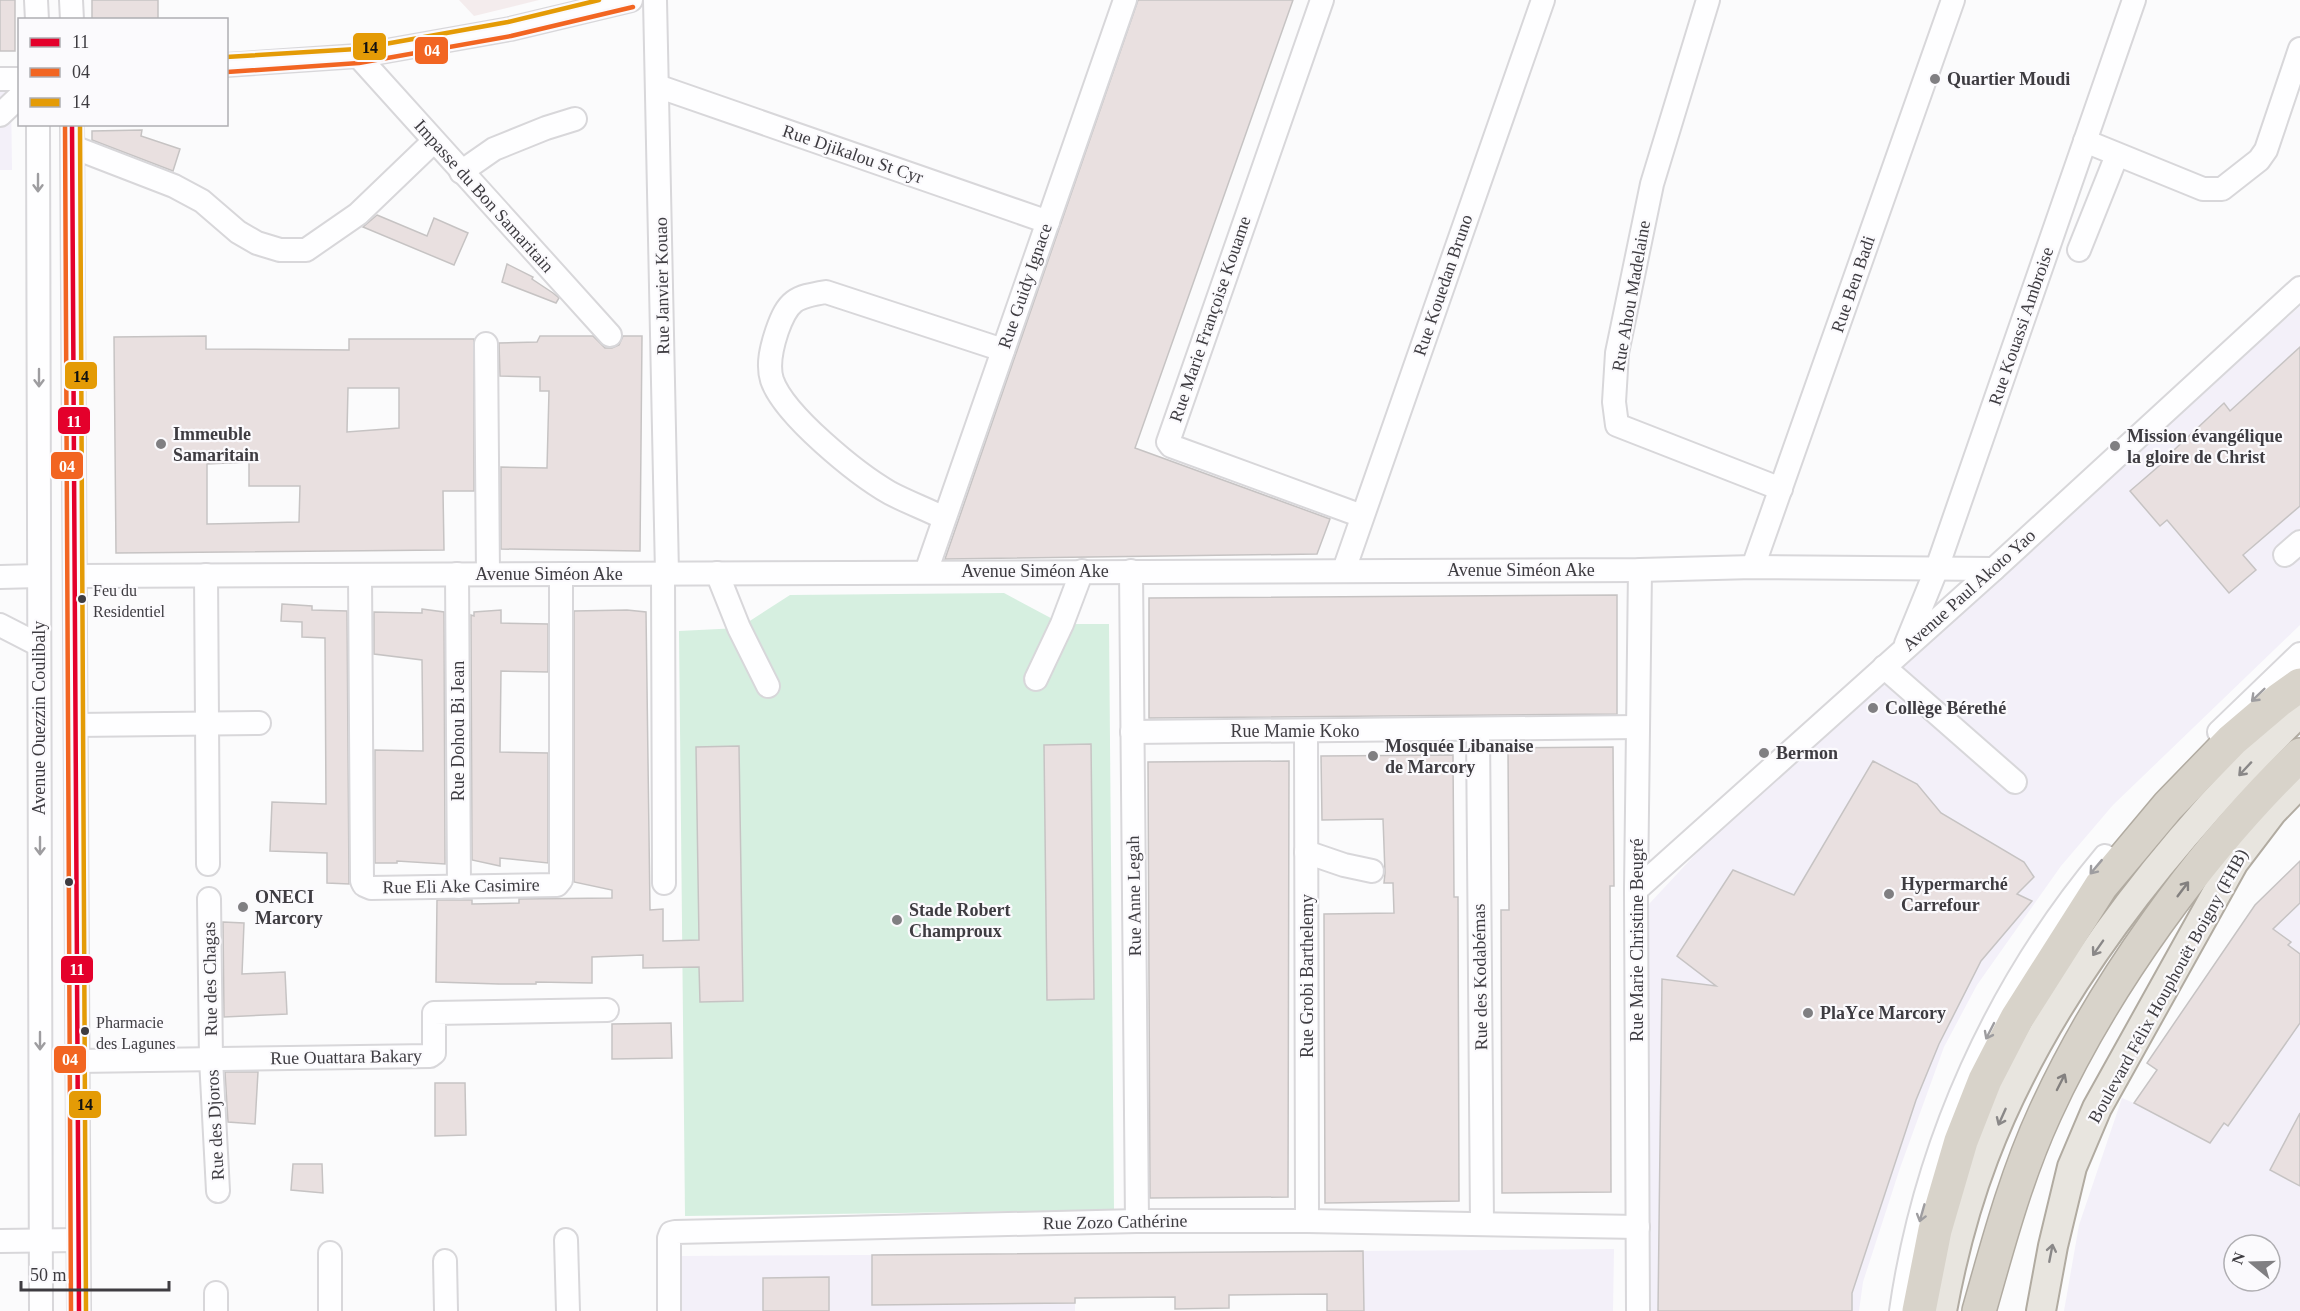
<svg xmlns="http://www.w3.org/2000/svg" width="2300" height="1311" viewBox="0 0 2300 1311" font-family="'Times New Roman',serif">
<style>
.built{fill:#f3f0f9;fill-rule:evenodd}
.education{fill:#f4eced}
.green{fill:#d6efe0}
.building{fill:#e9e0e0;stroke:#c6c3c3;stroke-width:1.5;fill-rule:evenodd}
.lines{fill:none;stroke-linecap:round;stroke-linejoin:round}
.minor-casing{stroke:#d8d7da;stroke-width:26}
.major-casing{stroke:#b1aba1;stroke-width:32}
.highway-casing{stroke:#b1aba1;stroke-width:36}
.minor{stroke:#fefeff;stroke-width:22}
.major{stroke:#e8e5df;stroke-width:28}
.highway{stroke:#d8d3ca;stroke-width:33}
.bus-1-casing{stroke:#fbfafd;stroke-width:9}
.bus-2-casing{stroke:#fbfafd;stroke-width:9}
.bus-3-casing{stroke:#fbfafd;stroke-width:9}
.bus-1{stroke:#e4002b;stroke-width:4.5}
.bus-2{stroke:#f26522;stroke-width:4.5}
.bus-3{stroke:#e49b06;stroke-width:4.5}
.oneway{stroke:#9e9da0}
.oneway2{stroke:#8a8888}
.oneway3{stroke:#83807f}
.poi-dot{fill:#807f82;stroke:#fbfafd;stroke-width:2}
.bus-dot{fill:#3e3c41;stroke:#fbfafd;stroke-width:2}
.labels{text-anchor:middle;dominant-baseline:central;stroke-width:4.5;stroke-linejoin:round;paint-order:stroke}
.bus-label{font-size:16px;fill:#3e3c41;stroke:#fbfafd;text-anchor:start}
.poi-label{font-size:18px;font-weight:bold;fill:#3e3c41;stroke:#fbfafd;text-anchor:start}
.street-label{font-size:18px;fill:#3e3c41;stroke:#fbfafd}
.line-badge{stroke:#fbfafd;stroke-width:2}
.badge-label{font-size:16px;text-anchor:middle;font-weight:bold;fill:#fff}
.pale-badge-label{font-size:16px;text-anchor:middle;font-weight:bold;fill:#111}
</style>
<rect width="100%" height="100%" fill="#fbfbfc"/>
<g class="built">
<polygon points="0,92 11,92 12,170 0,170"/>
<polygon points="2300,306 2300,625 2113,805 2061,866 1977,985 1944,1047 1900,1168 1863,1282 1859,1311 1646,1311 1649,904 1705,844"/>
<path d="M2300,861v450h-236l15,-86 43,-127 12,5 23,-33 -10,-7 108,-158zM2234,1245h36v36h-36z"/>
<polygon points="1614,1249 1613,1311 1364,1311 1363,1251"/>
<polygon points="1075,1254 1075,1311 680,1311 680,1256"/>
</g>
<polygon class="education" points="459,0 539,0 474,16"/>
<polygon class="green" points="1004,593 1062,624 1109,624 1114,1210 685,1216 679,631 739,628 790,595"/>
<g class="building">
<rect x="0" y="0" width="15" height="51"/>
<rect x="92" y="0" width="66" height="20"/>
<polygon points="1138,0 1293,0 1135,448 1330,519 1317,554 945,559"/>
<polygon points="142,130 141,136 180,149 173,171 92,140 92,131"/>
<polygon points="377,215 427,236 434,218 468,233 454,265 363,227"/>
<polygon points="507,264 533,277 532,279 553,293 559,298 556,303 502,282"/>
<path d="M206,336v13l143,1v-11h125v152h-31l1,59 -328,3 -2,-216zM348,388h51v40l-52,4zM249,462v24h51l-1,36 -92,2v-60z"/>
<polygon points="540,336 593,336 605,348 612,348 619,345 623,336 642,336 640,551 501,549 501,467 547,468 549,391 540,391 540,377 500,376 499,343 537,342"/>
<polygon points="2300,347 2300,506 2243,555 2256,570 2229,593 2167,520 2160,526 2130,491 2174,453 2173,451 2224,403 2230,411"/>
<polygon points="1617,595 1617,714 1149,718 1149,598"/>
<polygon points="282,604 312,606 312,610 347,611 349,884 327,883 327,853 270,851 272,802 326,804 325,638 302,637 302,622 281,621"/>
<polygon points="422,609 444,612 445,864 397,861 397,863 375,863 375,750 423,751 422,660 374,654 374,612 422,613"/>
<polygon points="501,610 501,623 548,624 548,672 501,671 500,752 548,753 548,863 500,858 500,866 472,860 471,615 474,616 474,612"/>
<polygon points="627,610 646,612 650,910 663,909 663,941 699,940 696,747 739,746 743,1001 700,1002 699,967 643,968 643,955 592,957 592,983 536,982 536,984 499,984 436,982 437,900 472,900 472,904 519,903 519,899 612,898 612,890 574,882 574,611"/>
<polygon points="1091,744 1094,999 1047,1000 1044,745"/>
<polygon points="1613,747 1614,886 1610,886 1611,1192 1502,1193 1501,910 1509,910 1508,748"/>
<polygon points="1453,755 1454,897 1458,897 1459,1201 1325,1203 1324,914 1394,913 1393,883 1384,883 1385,873 1383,819 1322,820 1321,756"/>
<polygon points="1289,761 1288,1197 1150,1198 1148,762"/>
<polygon points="1873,761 1917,784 1941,813 2024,862 2034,877 2017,894 2032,901 1981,961 1939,1044 1916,1100 1852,1293 1852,1311 1658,1311 1662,979 1716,986 1677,956 1733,870 1794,895"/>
<polygon points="2300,861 2300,903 2273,929 2291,942 2288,945 2300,954 2300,1023 2228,1126 2224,1123 2210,1143 2134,1103 2157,1070 2147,1063 2255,905"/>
<polygon points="223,922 244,923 242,974 285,972 287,1014 224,1017"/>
<polygon points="671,1023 672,1058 612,1059 612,1024"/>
<polygon points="225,1072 258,1072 255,1124 228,1122"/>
<polygon points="435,1083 465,1083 466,1135 435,1136"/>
<polygon points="2300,1113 2300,1186 2270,1170"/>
<polygon points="293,1164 322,1164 323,1193 291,1190"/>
<polygon points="1363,1251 1364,1311 1327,1311 1327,1294 1229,1295 1229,1308 1175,1309 1175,1297 1075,1298 1075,1303 872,1305 872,1255"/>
<polygon points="829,1277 829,1311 763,1311 763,1278"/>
</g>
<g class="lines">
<g class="minor-casing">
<g id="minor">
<polyline points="36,0 37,20"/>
<polyline points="71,0 72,20"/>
<polyline points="655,0 667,573"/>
<polyline points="1322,0 1168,442 1171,446 1362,516"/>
<polyline points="1708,0 1652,184 1617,353 1614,402 1617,425 1781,489"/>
<polyline points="358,56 610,335"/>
<polyline points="226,65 358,56 510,29 631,0"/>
<polyline points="0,79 20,79"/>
<polyline points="657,86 1048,222"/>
<polyline points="0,115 20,96"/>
<polyline points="38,124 41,1311"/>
<polyline points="72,124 79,1311"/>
<polyline points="2085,141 2203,189 2222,189 2259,160 2266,150 2300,49"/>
<polyline points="73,147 174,186 202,201 238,232 257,243 280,250 306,250 358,214 434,141"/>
<polyline points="461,172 494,149 546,128 575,119"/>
<polyline points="2079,250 2117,155"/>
<polyline points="486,344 488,574"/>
<path d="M944,518c-18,-9 -37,-16 -54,-25 -33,-19 -106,-78 -118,-113 -5,-16 0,-34 5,-49 11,-31 18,-34 49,-39l177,58"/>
<polyline points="2285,555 2300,542"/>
<polyline points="1753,567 1953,0"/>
<polyline points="1344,570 1543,0"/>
<polyline points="1131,571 1137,1221"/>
<polyline points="926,572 1125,0"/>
<polyline points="663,573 664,883"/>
<polyline points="717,573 739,628 768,686"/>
<polyline points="457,574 459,887"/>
<polyline points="206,575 208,864"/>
<polyline points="360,575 362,881 364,885 371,888 557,885 561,880 561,574"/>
<polyline points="75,576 1640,570 1753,567 1994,569"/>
<polyline points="0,577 39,576"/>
<polyline points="0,625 39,645"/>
<polyline points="1906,644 1937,568 2134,0"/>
<polyline points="1884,667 2015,782"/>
<polyline points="1036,679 1062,624 1082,571"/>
<polyline points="76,725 259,723"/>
<polyline points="1478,730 1482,1223"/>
<polyline points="1306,731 1307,1221"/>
<polyline points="1132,732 1638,727"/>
<polyline points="2219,732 2300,654"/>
<polyline points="1306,852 1344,865 1372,871"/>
<polyline points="1636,890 1994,569 2300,288"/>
<polyline points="209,899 211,1059 218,1191"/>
<polyline points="78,1061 430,1056 434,1053 434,1013 607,1010"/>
<polyline points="566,1240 568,1311"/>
<polyline points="0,1241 78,1240"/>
<polyline points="445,1261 446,1311"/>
<polyline points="216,1293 216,1311"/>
<polyline points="330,1311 330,1253"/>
<polyline points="669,1311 669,1238 671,1233 675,1232 1137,1221 1307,1221 1638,1227"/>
<polyline points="1638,1311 1636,890 1640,570"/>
<path d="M1901,1311c24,-167 96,-326 204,-455"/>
</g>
</g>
<g class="major-casing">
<g id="major">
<path d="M1942,1311c9,-49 24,-107 42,-154 54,-142 149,-269 253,-380 21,-22 41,-44 63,-65"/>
<polyline points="2041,1311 2053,1246 2072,1167 2097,1108 2234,862 2272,812 2300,783"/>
</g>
</g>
<g class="highway-casing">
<g id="highway">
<polyline points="1919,1311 1935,1230 1961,1141 1985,1080 2017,1018 2101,886 2168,806 2232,740 2279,700 2300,685"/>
<path d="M1979,1311c19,-67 37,-135 66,-198 58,-127 155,-261 255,-358"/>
</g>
</g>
<use href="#minor" class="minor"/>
<use href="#major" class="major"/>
<use href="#highway" class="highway"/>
<g class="bus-1-casing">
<polyline id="bus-1" points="72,124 79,1311"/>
</g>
<g class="bus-2-casing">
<g id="bus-2">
<polyline points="227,72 359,63 511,36 633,7"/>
<polyline points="65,124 71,1311"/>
</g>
</g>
<g class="bus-3-casing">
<g id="bus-3">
<polyline points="226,57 357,49 508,22 599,0"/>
<polyline points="80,124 86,1311"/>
</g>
</g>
<use href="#bus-1" class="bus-1"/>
<use href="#bus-2" class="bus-2"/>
<use href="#bus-3" class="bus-3"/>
</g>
<defs><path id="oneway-shaft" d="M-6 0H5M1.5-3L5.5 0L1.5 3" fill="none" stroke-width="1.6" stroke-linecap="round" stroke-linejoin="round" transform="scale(1.5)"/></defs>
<g class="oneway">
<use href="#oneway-shaft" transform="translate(38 183) rotate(90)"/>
<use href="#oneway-shaft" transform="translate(39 378) rotate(90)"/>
<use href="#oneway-shaft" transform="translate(2258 695) rotate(136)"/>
<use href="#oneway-shaft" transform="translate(40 846) rotate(90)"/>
<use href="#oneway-shaft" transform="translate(2096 867) rotate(130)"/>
<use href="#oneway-shaft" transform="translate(1990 1031) rotate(117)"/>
<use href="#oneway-shaft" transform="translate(40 1041) rotate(90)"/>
<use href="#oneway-shaft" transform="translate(1922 1213) rotate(106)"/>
</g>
<g class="oneway2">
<use href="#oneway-shaft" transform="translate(2245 769) rotate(133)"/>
<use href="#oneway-shaft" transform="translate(2098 948) rotate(125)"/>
<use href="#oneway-shaft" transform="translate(2002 1117) rotate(114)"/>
<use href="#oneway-shaft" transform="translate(2051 1253) rotate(-79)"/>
</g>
<g class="oneway3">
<use href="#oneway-shaft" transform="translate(2183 889) rotate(-53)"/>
<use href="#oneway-shaft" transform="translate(2061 1082) rotate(-63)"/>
</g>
<g class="poi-dot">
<circle cx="1935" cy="79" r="6"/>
<circle cx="161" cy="444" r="6"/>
<circle cx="2115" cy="446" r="6"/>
<circle cx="1873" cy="708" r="6"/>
<circle cx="1764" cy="753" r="6"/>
<circle cx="1373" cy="756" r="6"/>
<circle cx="1889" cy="894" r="6"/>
<circle cx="243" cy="907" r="6"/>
<circle cx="897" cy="920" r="6"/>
<circle cx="1808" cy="1013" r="6"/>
</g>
<g class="bus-dot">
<circle cx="82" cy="599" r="5"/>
<circle cx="69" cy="882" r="5"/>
<circle cx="85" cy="1031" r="5"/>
</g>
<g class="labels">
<g class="bus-label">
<text x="93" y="590">Feu du<tspan x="93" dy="21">Residentiel</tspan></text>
<text x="96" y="1022">Pharmacie<tspan x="96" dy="21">des Lagunes</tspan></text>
</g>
<g class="poi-label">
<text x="1947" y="79">Quartier Moudi</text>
<text x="173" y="434">Immeuble<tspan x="173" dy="21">Samaritain</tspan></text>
<text x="2127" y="436">Mission évangélique<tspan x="2127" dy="21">la gloire de Christ</tspan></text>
<text x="1885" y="708">Collège Bérethé</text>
<text x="1385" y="746">Mosquée Libanaise<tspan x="1385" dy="21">de Marcory</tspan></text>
<text x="1776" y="753">Bermon</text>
<text x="1901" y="884">Hypermarché<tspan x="1901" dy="21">Carrefour</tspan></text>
<text x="255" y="897">ONECI<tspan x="255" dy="21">Marcory</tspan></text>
<text x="909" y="910">Stade Robert<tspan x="909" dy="21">Champroux</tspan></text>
<text x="1820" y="1013">PlaYce Marcory</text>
</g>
<g class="street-label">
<text transform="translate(853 154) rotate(19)">Rue Djikalou St Cyr</text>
<text transform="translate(484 196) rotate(48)">Impasse du Bon Samaritain</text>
<text transform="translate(1853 284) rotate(-71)">Rue Ben Badi</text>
<text transform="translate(1443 285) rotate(-71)">Rue Kouedan Bruno</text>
<text transform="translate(662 286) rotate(-91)">Rue Janvier Kouao</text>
<text transform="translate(1025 286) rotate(-71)">Rue Guidy Ignace</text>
<text transform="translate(1631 296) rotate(-80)">Rue Ahou Madelaine</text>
<text transform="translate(1210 319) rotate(-71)">Rue Marie Françoise Kouame</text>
<text transform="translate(2021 326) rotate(-71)">Rue Kouassi Ambroise</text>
<text x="1521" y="570">Avenue Siméon Ake</text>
<text x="1035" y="571">Avenue Siméon Ake</text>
<text x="549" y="574">Avenue Siméon Ake</text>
<text transform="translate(1969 590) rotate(-42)">Avenue Paul Akoto Yao</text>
<text transform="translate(39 718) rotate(-90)">Avenue Ouezzin Coulibaly</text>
<text transform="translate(458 731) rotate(-90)">Rue Dohou Bi Jean</text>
<text x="1295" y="731">Rue Mamie Koko</text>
<text transform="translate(461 886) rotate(-1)">Rue Eli Ake Casimire</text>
<text transform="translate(1134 896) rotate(-91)">Rue Anne Legah</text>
<text transform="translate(1637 940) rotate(-90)">Rue Marie Christine Beugré</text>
<text transform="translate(1307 976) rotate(-90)">Rue Grobi Barthelemy</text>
<text transform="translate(1480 977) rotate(-91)">Rue des Kodabémas</text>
<text transform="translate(210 979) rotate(-91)">Rue des Chagas</text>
<text transform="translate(2168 986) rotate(-61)">Boulevard Félix Houphouët Boigny (FHB)</text>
<text transform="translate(346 1057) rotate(-1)">Rue Ouattara Bakary</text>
<text transform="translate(215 1125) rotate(-93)">Rue des Djoros</text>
<text transform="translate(1115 1222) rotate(-1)">Rue Zozo Cathérine</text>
</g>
</g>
<g class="line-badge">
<rect x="352" y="32" width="35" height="29" rx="6" fill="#e49b06"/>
<rect x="414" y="36" width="35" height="29" rx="6" fill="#f26522"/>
<rect x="64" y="361" width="34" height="29" rx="6" fill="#e49b06"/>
<rect x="57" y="406" width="34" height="29" rx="6" fill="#e4002b"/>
<rect x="50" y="451" width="34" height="29" rx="6" fill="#f26522"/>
<rect x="60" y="955" width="34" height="29" rx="6" fill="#e4002b"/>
<rect x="53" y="1045" width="34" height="29" rx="6" fill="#f26522"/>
<rect x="68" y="1090" width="34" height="29" rx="6" fill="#e49b06"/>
</g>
<g class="badge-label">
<text x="432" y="56">04</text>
<text x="74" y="427">11</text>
<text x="67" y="472">04</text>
<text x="77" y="975">11</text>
<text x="70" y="1065">04</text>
</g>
<g class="pale-badge-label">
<text x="370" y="53">14</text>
<text x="81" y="382">14</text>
<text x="85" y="1110">14</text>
</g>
<rect x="18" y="18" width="210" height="108" fill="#fbfafd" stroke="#afaeb2" stroke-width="1.5"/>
<rect x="30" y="38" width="30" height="9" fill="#e4002b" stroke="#afaeb2" stroke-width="1.5"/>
<text x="72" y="48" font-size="18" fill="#3e3c41">11</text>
<rect x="30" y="68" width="30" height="9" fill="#f26522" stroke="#afaeb2" stroke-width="1.5"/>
<text x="72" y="78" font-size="18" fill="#3e3c41">04</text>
<rect x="30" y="98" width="30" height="9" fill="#e49b06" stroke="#afaeb2" stroke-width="1.5"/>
<text x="72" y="108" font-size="18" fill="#3e3c41">14</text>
<g transform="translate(2252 1263) rotate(289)"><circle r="28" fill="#fbfafd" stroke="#afaeb2" stroke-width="1.5"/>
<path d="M0-4.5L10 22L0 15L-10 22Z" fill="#807f82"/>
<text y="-9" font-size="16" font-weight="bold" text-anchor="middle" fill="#3e3c41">N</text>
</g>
<path d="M21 1281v9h148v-9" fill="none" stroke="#3e3c41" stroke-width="3"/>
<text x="30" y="1281" font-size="18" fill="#3e3c41" stroke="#fbfafd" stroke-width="4.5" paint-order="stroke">50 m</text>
</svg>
